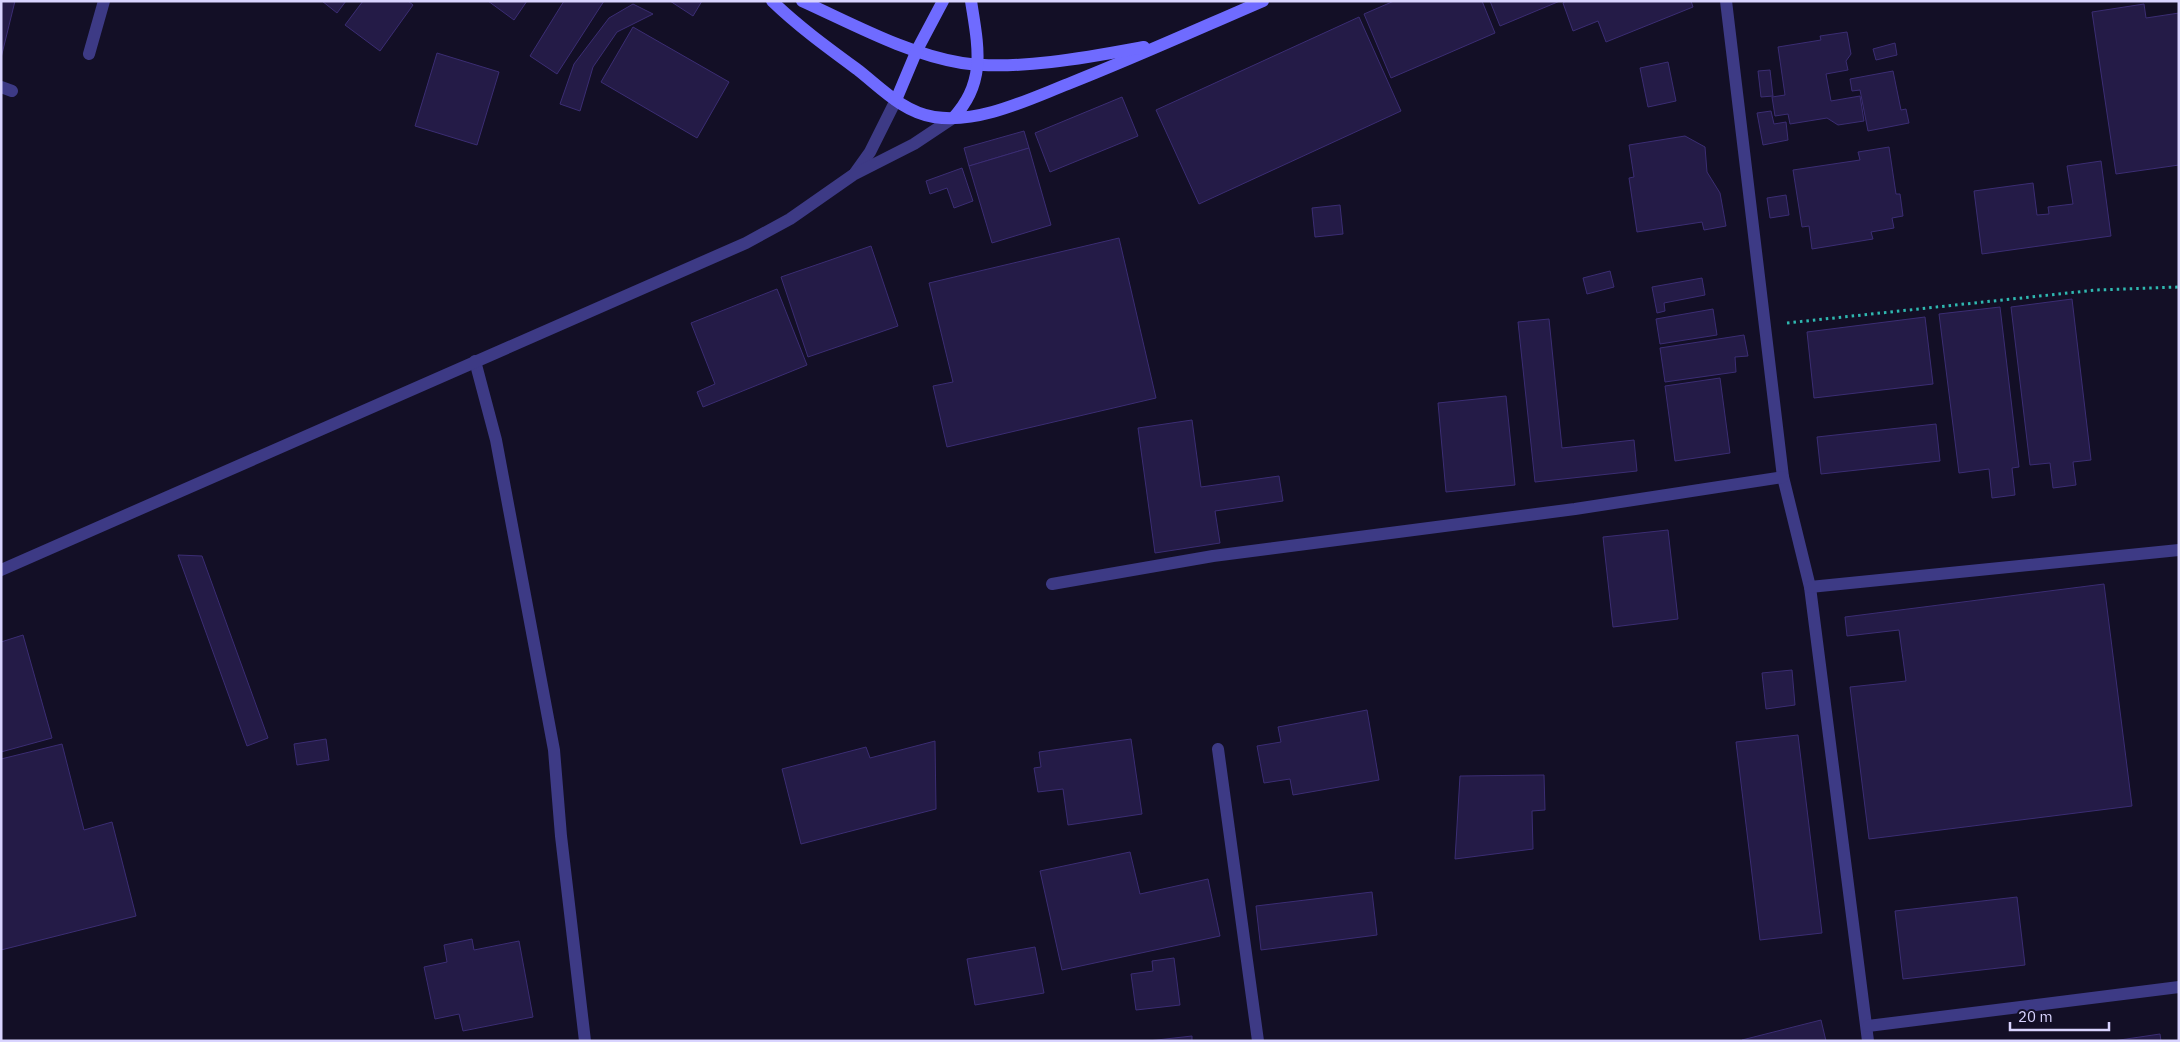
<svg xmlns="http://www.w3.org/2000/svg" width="2180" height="1042" viewBox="0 0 2180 1042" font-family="'IBM Plex Sans',sans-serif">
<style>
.building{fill:#241b47;stroke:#3b2d73}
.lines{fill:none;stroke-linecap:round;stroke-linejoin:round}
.path{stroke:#2fb8b0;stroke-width:3;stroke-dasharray:2.5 4;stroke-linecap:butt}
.minor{stroke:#3d3a85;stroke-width:12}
.tertiary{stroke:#3d3a85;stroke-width:12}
.secondary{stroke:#6f6bff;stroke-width:12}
</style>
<rect width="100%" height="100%" fill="#130f26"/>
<g class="building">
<polygon points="1,1 15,1 1,58"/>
<polygon points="322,1 346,1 337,13"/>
<polygon points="363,1 408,1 413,5 380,51 345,25"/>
<polygon points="488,1 527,1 514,20"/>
<polygon points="564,1 604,1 557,74 530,56"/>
<polygon points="670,1 702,1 693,16"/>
<polygon points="1394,1 1482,1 1495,33 1391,78 1364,14"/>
<polygon points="1490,1 1560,1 1500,26"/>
<polygon points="1566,1 1691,1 1693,7 1606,42 1598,21 1573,31 1563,3"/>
<polygon points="633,4 653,14 617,32 593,67 580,111 560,104 574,64 609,18"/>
<polygon points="2144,4 2146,18 2179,13 2179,165 2116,174 2092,12"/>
<polygon points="1359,17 1401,111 1199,204 1156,110"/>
<polygon points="633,27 729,82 697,138 601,82"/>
<polygon points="1847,32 1851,54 1846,61 1848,70 1826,74 1831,101 1860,96 1864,121 1838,125 1827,118 1790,124 1788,114 1775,116 1772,97 1785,95 1778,47 1821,40 1820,36"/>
<polygon points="1895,43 1897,55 1876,60 1873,49"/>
<polygon points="437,53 499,72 477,145 415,126"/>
<polygon points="1668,62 1676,101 1648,107 1640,68"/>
<polygon points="1770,70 1773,96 1761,97 1758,71"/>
<polygon points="1893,71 1901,110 1906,109 1909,123 1868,131 1860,90 1852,91 1850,79"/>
<polygon points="1122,97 1138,136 1050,172 1035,133"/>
<polygon points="1771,111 1774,124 1786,122 1788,140 1763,145 1757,113"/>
<polygon points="1024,131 1029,148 969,166 964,148"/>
<polygon points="1685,136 1705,147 1707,172 1720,193 1726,226 1704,230 1702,222 1637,232 1629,178 1634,177 1629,145"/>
<polygon points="1889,147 1896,194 1900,194 1903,216 1892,218 1894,228 1871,232 1873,239 1812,249 1809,226 1802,227 1793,170 1860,160 1858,152"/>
<polygon points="1029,148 1051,225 992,243 969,166"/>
<polygon points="2101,161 2111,236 1982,254 1974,191 2033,183 2037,215 2049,214 2048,207 2073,204 2067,166"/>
<polygon points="962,168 973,201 954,208 947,188 930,194 926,181"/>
<polygon points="1786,195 1789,215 1770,218 1767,198"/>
<polygon points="1340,205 1343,234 1315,237 1312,208"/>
<polygon points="1119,238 1156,398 947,447 933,386 953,382 929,283"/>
<polygon points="871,246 898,326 808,357 781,277"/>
<polygon points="1610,271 1614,287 1587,294 1583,278"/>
<polygon points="1702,278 1705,295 1664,303 1665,311 1657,313 1652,287"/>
<polygon points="777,289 807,365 703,407 697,392 715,384 691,323"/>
<polygon points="2072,299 2091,460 2073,462 2076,485 2053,488 2050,463 2030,465 2011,307"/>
<polygon points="2000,307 2019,467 2012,468 2015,495 1992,498 1989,469 1959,473 1939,314"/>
<polygon points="1713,309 1717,335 1660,344 1656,319"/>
<polygon points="1925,317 1933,384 1814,398 1807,332"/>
<polygon points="1549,319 1562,448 1634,440 1637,471 1535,482 1518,322"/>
<polygon points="1744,335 1748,356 1735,357 1736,372 1665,382 1660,348"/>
<polygon points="1720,378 1730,453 1675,461 1665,386"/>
<polygon points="1506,396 1515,485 1446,492 1438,403"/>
<polygon points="1192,420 1201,487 1279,476 1283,501 1215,511 1220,543 1155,553 1138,428"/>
<polygon points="1936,424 1940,461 1821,474 1817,437"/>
<polygon points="1668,530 1678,619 1613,627 1603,537"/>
<polygon points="178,555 202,556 268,738 247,746"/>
<polygon points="2104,584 2132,806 1869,839 1850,687 1906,681 1899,630 1847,636 1845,617"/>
<polygon points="23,635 52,738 1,752 1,642"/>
<polygon points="1792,670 1795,705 1766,709 1762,673"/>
<polygon points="1367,710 1379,780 1293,795 1290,779 1264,783 1257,746 1281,742 1278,727"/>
<polygon points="1798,735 1822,933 1760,940 1736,742"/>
<polygon points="326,739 329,760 297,765 294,744"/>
<polygon points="1131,739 1142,814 1068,825 1063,789 1038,792 1034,768 1041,767 1039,752"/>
<polygon points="935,741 936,809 801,844 782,769 866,747 870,758"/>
<polygon points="62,744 84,830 112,822 136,916 1,950 1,759"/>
<polygon points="1544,775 1545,810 1532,811 1533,849 1455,859 1460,776"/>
<polygon points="1130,852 1140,894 1208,879 1220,936 1062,970 1040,871"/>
<polygon points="1372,892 1377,935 1261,950 1256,906"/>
<polygon points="2017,897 2025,965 1903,979 1895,911"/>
<polygon points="472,939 474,950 519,941 533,1017 463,1031 459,1014 435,1019 424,967 447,962 444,945"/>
<polygon points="1035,947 1044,993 975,1005 967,959"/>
<polygon points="1174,958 1180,1005 1136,1010 1131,974 1153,971 1152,961"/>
<polygon points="1821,1020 1826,1041 1742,1041 1742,1040"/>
<polygon points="2160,1034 2161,1041 2113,1041"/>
<polygon points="1192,1036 1192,1041 1148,1041"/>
</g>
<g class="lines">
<polyline class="path" points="1787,323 2096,290 2179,287"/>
<g class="minor">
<polyline points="1726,1 1783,477 1810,587 1868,1041"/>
<polyline points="89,54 104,1"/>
<polyline points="1,87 12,91"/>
<polyline points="475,361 496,440 554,750 561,836 585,1041"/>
<polyline points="1052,584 1213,556 1575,509 1783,477"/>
<polyline points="1810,587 2179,550"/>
<polyline points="1218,749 1258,1041"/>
<polyline points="1868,1026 2179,987"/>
</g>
<g class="tertiary">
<polyline points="855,173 870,152 896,100"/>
<polyline points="1,570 746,243 790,219 853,175 914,144 953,118"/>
</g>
<g class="secondary">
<path d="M772,1c27,26 56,47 86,69 23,18 45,42 76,47 45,7 93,-17 134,-33 66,-26 130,-55 195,-83"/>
<path d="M802,1c51,23 105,53 160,62 55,8 128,-6 182,-16"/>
<polyline points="896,100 917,50 943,1"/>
<path d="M953,118c34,-36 25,-72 18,-117"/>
</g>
</g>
<rect width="2180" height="1042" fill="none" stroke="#d9d4ff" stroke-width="5"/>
<path d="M2010 1022v8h99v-8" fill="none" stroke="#d9d4ff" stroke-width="2.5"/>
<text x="2018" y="1022" font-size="15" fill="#d9d4ff" stroke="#130f26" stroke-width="4" paint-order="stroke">20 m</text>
</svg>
